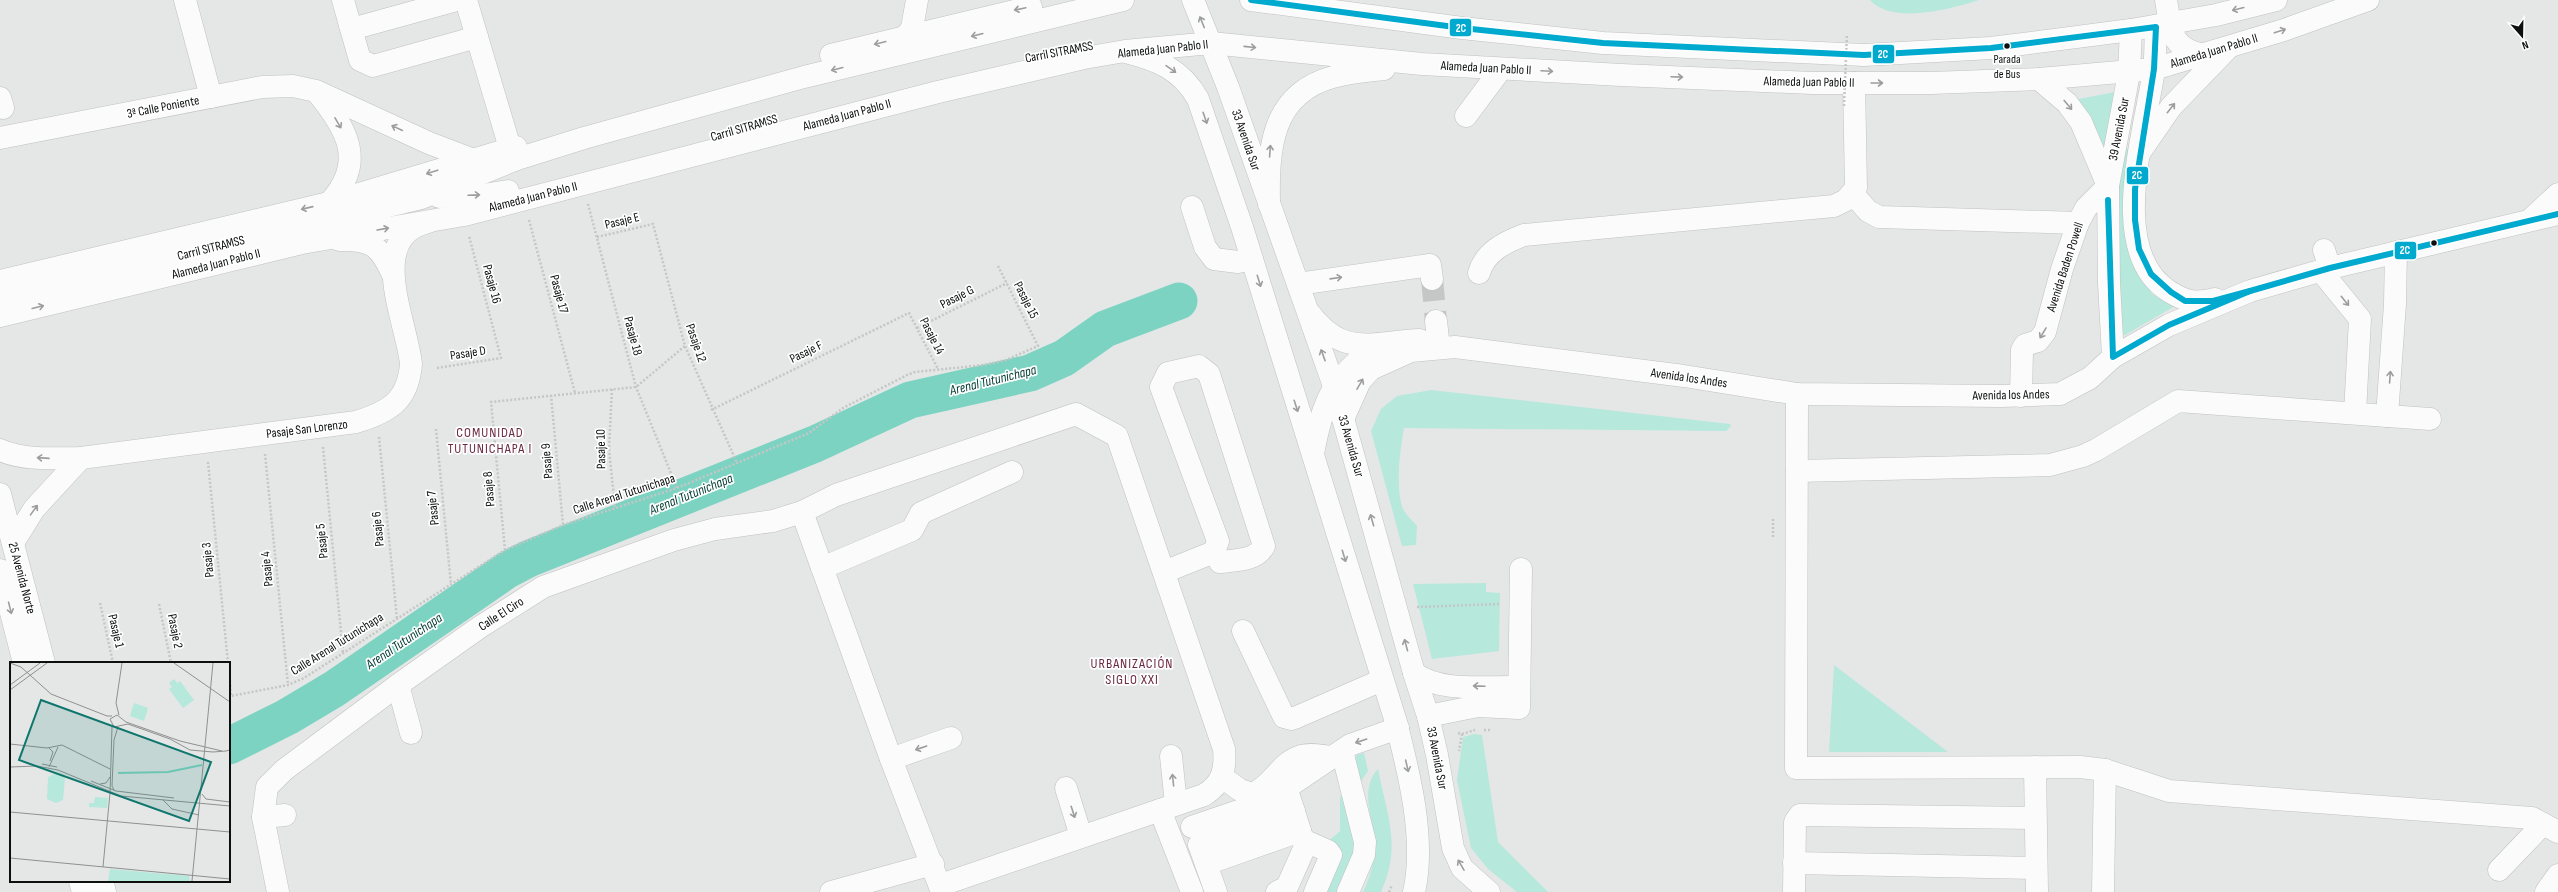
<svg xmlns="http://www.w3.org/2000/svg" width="2558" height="892" viewBox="0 0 2558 892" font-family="'Sofia Sans Condensed',sans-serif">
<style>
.green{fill:#b6e8dc}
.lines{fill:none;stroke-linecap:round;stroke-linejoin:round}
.river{stroke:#7cd3c2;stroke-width:37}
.minor-tunnel{stroke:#c4c7c6;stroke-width:22;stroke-dasharray:22 11;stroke-linecap:butt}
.minor-casing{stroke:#c0c1c1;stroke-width:23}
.major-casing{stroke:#c0c1c1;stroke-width:23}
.path{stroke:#c5c6c6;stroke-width:2.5;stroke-dasharray:2 2;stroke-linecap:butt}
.minor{stroke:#fbfbfb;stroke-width:22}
.major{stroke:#fbfbfb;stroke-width:22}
.path-bridge{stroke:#c5c6c6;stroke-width:2.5;stroke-dasharray:2 2;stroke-linecap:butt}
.bus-1-casing{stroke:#fff;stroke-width:9}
.bus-1{stroke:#00a9ce;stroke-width:6}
.oneway{stroke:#9c9d9d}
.bus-dot{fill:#0d0f0f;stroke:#fff;stroke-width:1.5}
.labels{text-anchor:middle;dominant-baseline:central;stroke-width:3.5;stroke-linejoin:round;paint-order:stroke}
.bus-label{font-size:12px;fill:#0d0f0f;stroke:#fff}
.street-label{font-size:13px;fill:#0d0f0f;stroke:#fff}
.water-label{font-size:14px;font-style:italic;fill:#013c32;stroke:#fff}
.neighbourhood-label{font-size:14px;letter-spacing:1px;fill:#6c2943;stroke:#fff}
.inset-river{fill:none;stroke:#7cd3c2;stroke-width:2}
.inset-road{fill:none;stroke:#8e9190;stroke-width:1}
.view{fill:#0f766e;fill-opacity:0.15;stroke:#0f766e;stroke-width:2}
.inset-edge{fill:none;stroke:#0d0f0f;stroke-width:2}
.line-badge{stroke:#fff;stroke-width:1.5}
.badge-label{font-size:11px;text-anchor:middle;font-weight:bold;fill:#fff}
</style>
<rect width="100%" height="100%" fill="#e4e7e6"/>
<g class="green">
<path d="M1870,0h109c-28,9 -87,25 -109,0z"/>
<polygon points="2115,92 2104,170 2074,100"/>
<polygon points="2125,143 2129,152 2141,274 2152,294 2175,306 2125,335 2120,335 2119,252 2114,188"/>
<path d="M1431,390l299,34 1,2 -5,5 -322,-3c-4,21 -9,61 -1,81 3,6 10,12 14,17l-1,19 -14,1 -31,-115 10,-22 16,-13z"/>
<polygon points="1486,583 1486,592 1500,593 1499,651 1432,659 1413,584"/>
<polygon points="1834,665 1948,752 1829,752"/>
<polygon points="1474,734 1482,735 1498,842 1548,892 1517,892 1488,869 1471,848 1457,780 1463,737"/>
<polygon points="1364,753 1368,771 1358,786 1352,766 1357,755"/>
<path d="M1378,769c9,47 24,77 3,123h-18c7,-14 11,-29 11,-45 1,-25 -16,-57 4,-78z"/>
<polygon points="1345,792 1356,833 1353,855 1337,892 1323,892 1330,840 1340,831 1340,797"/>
</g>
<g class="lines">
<polyline class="river" points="229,746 287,717 334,689 507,570 528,559 815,444 910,400 1030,373 1064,358 1105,329 1179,301"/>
<polyline class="minor-tunnel" points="1432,279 1436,321"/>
<g class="minor-casing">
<g id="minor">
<polyline points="185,0 211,97"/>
<polyline points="343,0 350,25 359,27 457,0"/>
<polyline points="466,0 510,148"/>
<polyline points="1193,0 1228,87 1334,386 1414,673 1428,716 1437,755 1453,848 1462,868 1489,892"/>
<path d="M2166,0c5,29 4,49 38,55"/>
<polyline points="350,25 360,60 373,66 477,37"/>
<path d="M2156,27c-1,14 0,28 -2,42 -8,61 -49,183 16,223 17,10 25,12 45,7"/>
<polyline points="907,35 912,28 917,0"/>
<path d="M1126,52c32,8 55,17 72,47l44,128 154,495c13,51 30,118 18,170"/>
<path d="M317,92c30,37 50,70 12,111"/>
<polyline points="0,98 3,108"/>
<polyline points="1466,116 1501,69"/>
<polyline points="0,138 262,87 293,86 316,91 429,143 471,159"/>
<polyline points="1853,194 1868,211 1879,217 2078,223"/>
<polyline points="1192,207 1205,247 1214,259 1238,262 1252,259"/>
<polyline points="2530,220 2558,194"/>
<path d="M339,240c33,-1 41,6 54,35"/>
<polyline points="2324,250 2330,268"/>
<polyline points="2321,271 2360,319 2355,413"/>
<path d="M1479,273c6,-21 26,-31 45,-38l310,-29 12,-6 10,-12 -2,-105"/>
<polyline points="1298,284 1430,265 1432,279"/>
<path d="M1311,315c33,43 63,27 109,25"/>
<polyline points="1436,321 1438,339"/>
<polyline points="2113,357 2109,283 2108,186 2129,73 2131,30"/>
<polyline points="1797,394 1796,768 2080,767 2105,770 2169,791 2532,818 2558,832"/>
<polyline points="2021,396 2022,350 2025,345 2038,341 2045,332 2062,269 2078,223 2086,208 2108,186"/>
<polyline points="2387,416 2395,304 2396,252"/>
<polyline points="1343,419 1360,381 1371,369 1411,351 1455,347 1684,376 1797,394 2001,396 2060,394 2090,378 2113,357 2169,325 2250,291 2330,268 2558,214"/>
<path d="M0,450c25,11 54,8 81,8l275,-36c33,-10 52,-21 55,-58 -4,-42 -46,-127 17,-142"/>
<path d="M1313,454c10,-55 20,-77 66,-110"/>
<polyline points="1797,471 2050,465 2083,456 2096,450 2178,401 2430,419"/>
<polyline points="0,494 44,663"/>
<polyline points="13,543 34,509 81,458"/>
<polyline points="822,568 912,530 921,513 1012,472"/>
<polyline points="0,570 24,663"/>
<path d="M1164,572l50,-20 4,-11 -57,-154 7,-14 31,-7 10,8 55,172c-8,15 -28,14 -44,16l-6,-10"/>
<polyline points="1243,631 1284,717 1291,719 1297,717 1382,680"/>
<path d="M1414,673c27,20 73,13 104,14"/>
<polyline points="398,685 411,733"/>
<polyline points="1428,716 1478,706 1519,708 1521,569"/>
<polyline points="1342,751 1365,842 1364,855 1348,892"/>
<polyline points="1171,756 1176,804"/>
<polyline points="891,759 951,738"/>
<polyline points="2035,767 2037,892"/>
<path d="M1222,777l18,13 12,4c20,-7 28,-32 49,-38 9,-3 21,0 31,1"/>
<polyline points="1066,788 1081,836"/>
<polyline points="1160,810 1192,892"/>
<polyline points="263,817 285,815"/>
<polyline points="1192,827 1274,799"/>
<polyline points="1199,845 1294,811"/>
<polyline points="1201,850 1216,892"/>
<polyline points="1794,863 2036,868"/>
<polyline points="1206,864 1300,831"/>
<polyline points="2499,870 2543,824"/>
<polyline points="80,881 83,892"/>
<polyline points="102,881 105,892"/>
<path d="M941,885l263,-90c18,-11 22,-25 20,-46l-107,-313 -41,-22 -240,81 -34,17 89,247 51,133"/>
<polyline points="278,892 263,817 267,787 284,770 398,685 480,627 543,587 674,540 715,529 773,521 802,512"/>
<polyline points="831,892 933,864"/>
<polyline points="1277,892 1287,887 1307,842"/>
<polyline points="1315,892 1331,855 1328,851 1303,840 1287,790 1291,785 1350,745 1398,728"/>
<polyline points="1794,892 1795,822 1800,815 2034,818"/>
<polyline points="2103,892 2105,770"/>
<polyline points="2546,892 2558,875"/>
</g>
</g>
<g class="major-casing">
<g id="major">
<polyline points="1251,0 1462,28 1603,43 1864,55 1991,48 2131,30 2216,15 2276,0"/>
<polyline points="831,55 1031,7"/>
<polyline points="2039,79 2067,103 2081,122 2108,186"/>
<polyline points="2140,152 2171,107 2227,49"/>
<polyline points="439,197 483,195 508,191"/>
<path d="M1269,204c-1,-53 1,-110 64,-127 17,-5 34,-6 51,-8"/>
<polyline points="0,281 329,203 516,147"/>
<polyline points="0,300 421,198 517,159 584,138 804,77 1123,0"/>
<polyline points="0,316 302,243 464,215 938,92 1084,58 1125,51 1211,43 1422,64 1621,75 1812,83 1931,83 2039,79 2154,69 2284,30 2368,0"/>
</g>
</g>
<g class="path">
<polyline points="588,204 636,387 677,488"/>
<polyline points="529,220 575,393"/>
<polyline points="597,237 653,224 685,346 737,463"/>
<polyline points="917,328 1007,283"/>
<polyline points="437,368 501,358 469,236"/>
<polyline points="612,389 609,449 615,508"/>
<polyline points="551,395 563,525"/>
<polyline points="711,410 909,313 938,369"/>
<polyline points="436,429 451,585"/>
<polyline points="379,437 397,619"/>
<polyline points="323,447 343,653"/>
<polyline points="265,454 288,685"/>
<polyline points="208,462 228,663"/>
<polyline points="1773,519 1773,539"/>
<polyline points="505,550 491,402 636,387 685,346"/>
<polyline points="100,603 113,663"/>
<polyline points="159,604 171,663"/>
<polyline points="1417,607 1500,604"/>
<polyline points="229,669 231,696 288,685 304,678 505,550 563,525 677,488 809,433 843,408 907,375 915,372 984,365 1006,360 1038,346 997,264"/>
<polyline points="1484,730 1492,730"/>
<polyline points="1458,733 1462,734 1459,751"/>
<polyline points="1462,734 1475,730"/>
<polyline points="1389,892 1392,885"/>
</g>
<use href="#minor" class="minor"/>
<use href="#major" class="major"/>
<polyline class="path-bridge" points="1844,106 1847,34"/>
<g class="bus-1-casing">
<g id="bus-1">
<polyline points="1251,0 1462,28 1603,43 1864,55 1991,48 2156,27 2154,69 2135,189 2135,220 2139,249 2151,274 2171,292 2185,301 2213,301 2250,291"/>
<polyline points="2108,200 2113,357 2169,325 2250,291 2330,268 2558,214"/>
</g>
</g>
<use href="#bus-1" class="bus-1"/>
</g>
<defs><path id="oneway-shaft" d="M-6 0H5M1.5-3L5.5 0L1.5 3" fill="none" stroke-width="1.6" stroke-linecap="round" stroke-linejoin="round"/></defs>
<g class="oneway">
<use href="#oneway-shaft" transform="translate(1020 9) rotate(168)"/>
<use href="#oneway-shaft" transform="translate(2238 9) rotate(166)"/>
<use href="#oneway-shaft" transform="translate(1202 22) rotate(-112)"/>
<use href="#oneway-shaft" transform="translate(2280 31) rotate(-18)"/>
<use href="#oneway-shaft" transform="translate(977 35) rotate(166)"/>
<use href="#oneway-shaft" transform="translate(880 43) rotate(166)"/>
<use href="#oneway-shaft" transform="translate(1250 47) rotate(6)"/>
<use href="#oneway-shaft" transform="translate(837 69) rotate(166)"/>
<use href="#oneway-shaft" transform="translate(1171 69) rotate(35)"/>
<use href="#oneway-shaft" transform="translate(1547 71) rotate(3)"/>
<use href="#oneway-shaft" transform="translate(1677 77) rotate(2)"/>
<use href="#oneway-shaft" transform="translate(1877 83)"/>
<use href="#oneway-shaft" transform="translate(2068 105) rotate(50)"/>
<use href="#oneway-shaft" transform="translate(2171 108) rotate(-52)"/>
<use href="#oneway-shaft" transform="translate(1205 118) rotate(71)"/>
<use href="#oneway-shaft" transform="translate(338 123) rotate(60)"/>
<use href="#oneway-shaft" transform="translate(397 128) rotate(-155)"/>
<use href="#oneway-shaft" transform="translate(1270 151) rotate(-86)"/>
<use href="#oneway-shaft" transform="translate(432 172) rotate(162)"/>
<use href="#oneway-shaft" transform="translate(474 195) rotate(-2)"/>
<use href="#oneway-shaft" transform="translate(307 208) rotate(167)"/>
<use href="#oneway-shaft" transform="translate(383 229) rotate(-10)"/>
<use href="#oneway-shaft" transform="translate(1336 278) rotate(-8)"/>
<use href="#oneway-shaft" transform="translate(1259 281) rotate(73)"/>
<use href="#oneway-shaft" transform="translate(2345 301) rotate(51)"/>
<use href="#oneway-shaft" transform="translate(38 307) rotate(-14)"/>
<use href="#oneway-shaft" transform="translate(2043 333) rotate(121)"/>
<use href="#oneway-shaft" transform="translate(1323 355) rotate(-110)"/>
<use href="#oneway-shaft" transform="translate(2390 377) rotate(-86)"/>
<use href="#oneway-shaft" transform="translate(1360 384) rotate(-60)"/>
<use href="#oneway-shaft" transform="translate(1296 406) rotate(72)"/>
<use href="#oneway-shaft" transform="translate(43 458) rotate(-176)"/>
<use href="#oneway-shaft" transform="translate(34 510) rotate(-54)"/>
<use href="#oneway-shaft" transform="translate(1372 520) rotate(-106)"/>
<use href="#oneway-shaft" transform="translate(1344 556) rotate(73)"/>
<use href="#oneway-shaft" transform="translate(10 608) rotate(76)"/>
<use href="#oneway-shaft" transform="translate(1406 645) rotate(-105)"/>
<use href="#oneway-shaft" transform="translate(1479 686) rotate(-178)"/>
<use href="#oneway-shaft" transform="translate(1361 741) rotate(161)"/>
<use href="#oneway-shaft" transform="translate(921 748) rotate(161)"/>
<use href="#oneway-shaft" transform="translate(1407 766) rotate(77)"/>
<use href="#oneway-shaft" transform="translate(1173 780) rotate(-96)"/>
<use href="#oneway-shaft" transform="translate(1073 812) rotate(72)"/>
<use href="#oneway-shaft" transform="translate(1461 865) rotate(-120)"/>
</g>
<g class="bus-dot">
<circle cx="2007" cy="46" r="3.5"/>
<circle cx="2434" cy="243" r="3.5"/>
</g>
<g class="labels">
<g class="bus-label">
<text x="2007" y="59">Parada<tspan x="2007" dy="15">de Bus</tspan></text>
</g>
<g class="street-label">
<text transform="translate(1163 49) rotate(-6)">Alameda Juan Pablo II</text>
<text transform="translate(2214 51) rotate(-17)">Alameda Juan Pablo II</text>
<text transform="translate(1059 52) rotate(-11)">Carril SITRAMSS</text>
<text transform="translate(1486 68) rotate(3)">Alameda Juan Pablo II</text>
<text transform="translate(1809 82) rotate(1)">Alameda Juan Pablo II</text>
<text transform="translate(163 107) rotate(-11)">3ª Calle Poniente</text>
<text transform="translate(847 115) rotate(-15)">Alameda Juan Pablo II</text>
<text transform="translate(744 128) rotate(-16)">Carril SITRAMSS</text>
<text transform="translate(2119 129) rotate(-79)">39 Avenida Sur</text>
<text transform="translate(1246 140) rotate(71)">33 Avenida Sur</text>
<text transform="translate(533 197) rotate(-14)">Alameda Juan Pablo II</text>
<text transform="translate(622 221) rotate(-14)">Pasaje E</text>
<text transform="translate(211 248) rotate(-14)">Carril SITRAMSS</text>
<text transform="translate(216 264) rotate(-14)">Alameda Juan Pablo II</text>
<text transform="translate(2065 267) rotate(-72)">Avenida Baden Powell</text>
<text transform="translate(492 284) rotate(75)">Pasaje 16</text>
<text transform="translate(559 294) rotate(75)">Pasaje 17</text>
<text transform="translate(957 297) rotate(-27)">Pasaje G</text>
<text transform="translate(1026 300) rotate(63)">Pasaje 15</text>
<text transform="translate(633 336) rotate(75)">Pasaje 18</text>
<text transform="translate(932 336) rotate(63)">Pasaje 14</text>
<text transform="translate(696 343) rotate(71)">Pasaje 12</text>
<text transform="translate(806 352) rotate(-26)">Pasaje F</text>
<text transform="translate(468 353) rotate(-9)">Pasaje D</text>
<text transform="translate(1689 378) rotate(8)">Avenida los Andes</text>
<text transform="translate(2011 395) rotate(-1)">Avenida los Andes</text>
<text transform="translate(307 429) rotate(-7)">Pasaje San Lorenzo</text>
<text transform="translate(1351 446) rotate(74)">33 Avenida Sur</text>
<text transform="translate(601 449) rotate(-91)">Pasaje 10</text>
<text transform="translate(547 461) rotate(-95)">Pasaje 9</text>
<text transform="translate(489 489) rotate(-95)">Pasaje 8</text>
<text transform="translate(624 494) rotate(-18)">Calle Arenal Tutunichapa</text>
<text transform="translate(433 508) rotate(-96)">Pasaje 7</text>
<text transform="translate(378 529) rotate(-96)">Pasaje 6</text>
<text transform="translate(322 541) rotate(-96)">Pasaje 5</text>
<text transform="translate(208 560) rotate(-96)">Pasaje 3</text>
<text transform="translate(267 569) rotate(-96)">Pasaje 4</text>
<text transform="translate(22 578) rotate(75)">25 Avenida Norte</text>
<text transform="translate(501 614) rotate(-33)">Calle El Ciro</text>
<text transform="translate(116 631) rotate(77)">Pasaje 1</text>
<text transform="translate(175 631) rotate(79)">Pasaje 2</text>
<text transform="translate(337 644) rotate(-32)">Calle Arenal Tutunichapa</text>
<text transform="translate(1437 758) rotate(79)">33 Avenida Sur</text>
</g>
<g class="water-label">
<text transform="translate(993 380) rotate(-14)">Arenal Tutunichapa</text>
<text transform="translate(691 494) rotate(-22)">Arenal Tutunichapa</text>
<text transform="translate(404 641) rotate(-34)">Arenal Tutunichapa</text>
</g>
<g class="neighbourhood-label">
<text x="490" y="432">COMUNIDAD<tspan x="490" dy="16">TUTUNICHAPA I</tspan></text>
<text x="1132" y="663">URBANIZACIÓN<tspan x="1132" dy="16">SIGLO XXI</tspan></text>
</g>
</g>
<g transform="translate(10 662)">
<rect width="220" height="220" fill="#e4e7e6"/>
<path d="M164,17l3,4 3,-2 14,19 -11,8 -14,-19 3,-2 -3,-4zM124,41l14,5 -4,13 -14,-5zM44,112h9l2,4 -2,22 -7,3 -9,-4 1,-22zM85,135l13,1 -1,10 -18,-1v-4h5z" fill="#b6e8dc"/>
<path d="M100,207l79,7 1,5h-82z" fill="#b6e8dc"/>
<path class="inset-river" d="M108,111l50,-1 34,-7"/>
<path class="inset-road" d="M0,1l11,4 30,27 56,22h5M164,1l56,39M0,23l30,-22M0,28l37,-27M109,53l-3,-12 6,-40M0,82l37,4 15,-3 48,24M39,86l4,4 -3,9M212,89l-42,-10 -54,-19 -9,-7 -7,4 4,8 14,-3 42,15 20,11 23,2 13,-1 4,-1M32,102l15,3M0,105l27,-1 21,4 63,26 109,10M39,105l9,-20M81,119l25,10 58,7M90,122l6,-1 4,-6M104,128l-2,-4 2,-46 4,-13M192,132l4,5 24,3M153,138l9,9 27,6M0,150l220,20M0,196l220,21M93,205l7,-74 2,-66M182,219l21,-218"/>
<path class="view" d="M31,38l170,62 -22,59 -170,-61z"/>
<rect width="220" height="220" class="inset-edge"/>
</g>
<g class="line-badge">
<rect x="1449" y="18" width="23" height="19" rx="4" fill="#00a9ce"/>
<rect x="1872" y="44" width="23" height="20" rx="4" fill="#00a9ce"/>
<rect x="2126" y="166" width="23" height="19" rx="4" fill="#00a9ce"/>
<rect x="2394" y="241" width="23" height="19" rx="4" fill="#00a9ce"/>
</g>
<g class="badge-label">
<text x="1461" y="32">2C</text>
<text x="1883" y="58">2C</text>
<text x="2137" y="179">2C</text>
<text x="2405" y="254">2C</text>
</g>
<g transform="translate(2522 36) rotate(160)" stroke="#ffffff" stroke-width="3" paint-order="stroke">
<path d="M0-3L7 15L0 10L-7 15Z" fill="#0d0f0f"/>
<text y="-6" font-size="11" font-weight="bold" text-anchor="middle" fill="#0d0f0f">N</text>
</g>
</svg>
